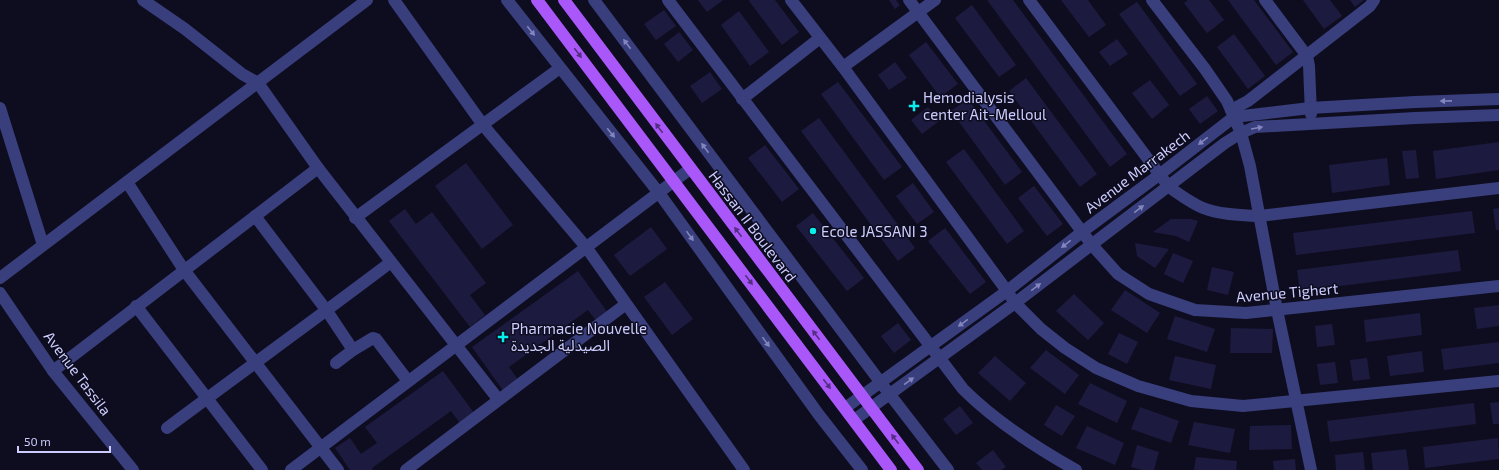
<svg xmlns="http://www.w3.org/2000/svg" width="1499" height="470" viewBox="0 0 1499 470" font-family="'Exo 2','Noto Sans Arabic',sans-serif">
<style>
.building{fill:#1d1a3f}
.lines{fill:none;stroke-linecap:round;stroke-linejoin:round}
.minor{stroke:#393e7d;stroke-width:12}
.major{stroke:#aa57fa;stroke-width:12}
.oneway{fill:#8285be}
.oneway2{fill:#542e82}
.poi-dot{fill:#07efec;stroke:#0e0d1f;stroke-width:1.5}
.labels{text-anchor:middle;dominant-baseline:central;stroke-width:3;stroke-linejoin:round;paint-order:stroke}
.poi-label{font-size:15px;fill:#ccccfe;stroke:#0e0d1f;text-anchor:start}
.street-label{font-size:15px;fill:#ccccfe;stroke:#0e0d1f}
</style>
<rect width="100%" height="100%" fill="#0e0d1f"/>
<g class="building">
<polygon points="698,0 723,0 707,12"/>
<polygon points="750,0 775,0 799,32 782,45 749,1"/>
<polygon points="889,0 896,0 900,5 895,9"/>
<polygon points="987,0 1013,0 1127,154 1110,167"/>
<polygon points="1061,0 1088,0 1106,25 1089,37"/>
<polygon points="1188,0 1209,0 1224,20 1207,33 1184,3"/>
<polygon points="1228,0 1254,0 1293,52 1276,65"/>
<polygon points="1303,0 1330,0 1342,16 1324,29"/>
<polygon points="1350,0 1364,0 1355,7"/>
<polygon points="1137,2 1197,84 1180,96 1119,14"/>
<polygon points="972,5 1016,65 999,77 955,18"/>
<polygon points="664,10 676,26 656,40 644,24"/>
<polygon points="739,11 769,52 750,66 721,25"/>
<polygon points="679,32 693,50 678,62 664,44"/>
<polygon points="1234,34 1265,76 1248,89 1217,47"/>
<polygon points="1117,39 1128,54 1110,66 1099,52"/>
<polygon points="926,42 958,84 940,97 909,55"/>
<polygon points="895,62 907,78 889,90 878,75"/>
<polygon points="710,72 722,89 702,103 690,86"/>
<polygon points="1026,78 1097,174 1080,187 1009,91"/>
<polygon points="1150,80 1169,105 1152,119 1132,93"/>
<polygon points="838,82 902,167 884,180 821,94"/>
<polygon points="1207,96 1218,111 1200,124 1189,109"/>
<polygon points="968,99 1022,172 1005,185 951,111"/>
<polygon points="928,107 939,121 922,134 911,120"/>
<polygon points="819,118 915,248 898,261 801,131"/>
<polygon points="1499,142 1499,170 1436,179 1433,151"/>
<polygon points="765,145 799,189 782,202 748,158"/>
<polygon points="964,149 1024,231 1007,244 946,162"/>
<polygon points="1416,150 1419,178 1406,179 1402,151"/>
<polygon points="1387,158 1390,185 1332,193 1329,165"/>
<polygon points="466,163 513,225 482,249 435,186"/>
<polygon points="913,183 934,212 917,224 896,196"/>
<polygon points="1034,186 1063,224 1047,236 1018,198"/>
<polygon points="1499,208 1499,230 1496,230 1493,209"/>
<polygon points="405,209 416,224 432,212 486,283 470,295 485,315 470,327 389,221"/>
<polygon points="1472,211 1475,233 1296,255 1293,233"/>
<polygon points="813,213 864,278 847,291 796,226"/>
<polygon points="1171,219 1191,219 1198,221 1189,242 1176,236 1153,232"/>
<polygon points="651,227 667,249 630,276 614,255"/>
<polygon points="945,228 986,282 970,294 928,241"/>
<polygon points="1135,243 1169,249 1155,268 1137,256"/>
<polygon points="1458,250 1461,271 1300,291 1297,270"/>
<polygon points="1173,253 1193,261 1183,283 1164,274"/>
<polygon points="1212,267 1234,272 1228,295 1207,290"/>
<polygon points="578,271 608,313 597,322 588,310 509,367 519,381 504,392 472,347"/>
<polygon points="665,282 693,319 672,335 644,297"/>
<polygon points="1125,290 1160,313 1147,333 1111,310"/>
<polygon points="1074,294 1104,323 1088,340 1056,311"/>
<polygon points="1499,305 1499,326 1477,329 1474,308"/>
<polygon points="1420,313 1422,335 1366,342 1364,320"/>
<polygon points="1175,316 1215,329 1207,352 1167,339"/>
<polygon points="898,323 911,340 894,353 881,336"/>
<polygon points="1332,324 1335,345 1317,347 1315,326"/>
<polygon points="1231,328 1273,329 1272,353 1230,353"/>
<polygon points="1119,333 1138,342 1127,364 1108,354"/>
<polygon points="1499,342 1499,363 1444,370 1441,349"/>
<polygon points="1046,350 1079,375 1065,394 1030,368"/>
<polygon points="1422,351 1424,372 1390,376 1387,356"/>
<polygon points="995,356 1026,383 1010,401 978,373"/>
<polygon points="1175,356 1216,365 1211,389 1169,380"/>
<polygon points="1367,358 1370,379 1353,381 1350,360"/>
<polygon points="1335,362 1338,383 1320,385 1317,364"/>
<polygon points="443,371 474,413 460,423 451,411 372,468 373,470 350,470 335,448 350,438 361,454 377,443 365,427"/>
<polygon points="1090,383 1127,401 1117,423 1078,404"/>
<polygon points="1499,402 1499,424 1493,424 1490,403"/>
<polygon points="1474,403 1476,424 1330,442 1327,421"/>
<polygon points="1056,405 1075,416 1062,436 1044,425"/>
<polygon points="960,406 973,423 956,435 943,419"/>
<polygon points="1140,407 1179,421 1171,443 1131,429"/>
<polygon points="1194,422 1235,429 1230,453 1188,445"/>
<polygon points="1291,425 1292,449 1249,450 1250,426"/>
<polygon points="1087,426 1124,443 1115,465 1076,448"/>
<polygon points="1498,438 1499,459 1425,468 1423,447"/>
<polygon points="1137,445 1159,452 1154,470 1142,470 1131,467"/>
<polygon points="1406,449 1409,470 1373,470 1371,453"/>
<polygon points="993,450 1006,467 1001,470 982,470 976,463"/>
<polygon points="1363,452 1365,470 1336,470 1335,455"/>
<polygon points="1196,457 1237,461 1236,470 1194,470"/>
<polygon points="1295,459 1296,470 1274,470 1273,461"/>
</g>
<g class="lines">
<g class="minor">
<polyline points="143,0 185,29 242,74 258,83 318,168 498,399"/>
<polyline points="394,0 483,125 586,247 744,470"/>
<polyline points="507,0 659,193 819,415 862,470"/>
<polyline points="594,0 881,383 948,470"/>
<path d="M668,0l295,389c33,33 72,58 113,81"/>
<polyline points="791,0 843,67 1007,291 1015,303 1041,329 1065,348 1096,368 1138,386 1191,401 1243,406 1499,381"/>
<polyline points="909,0 1092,245 1118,274 1149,294 1195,310 1246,313 1499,286"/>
<path d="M1029,0l140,187c11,8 22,16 34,21 18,7 38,7 56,8l240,-28"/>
<polyline points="1152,0 1205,69 1227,101 1241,133 1250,166 1277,310 1311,470"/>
<polyline points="1265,0 1307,56 1309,66 1311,114"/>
<polyline points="843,67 935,0"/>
<polyline points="742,99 820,38"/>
<polyline points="0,108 43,245"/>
<polyline points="1231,110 1248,101 1370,6 1374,0"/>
<polyline points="127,182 184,270 338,470"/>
<polyline points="255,216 327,311 353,350"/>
<polyline points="355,218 560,68"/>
<polyline points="0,278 367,0"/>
<polyline points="0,293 53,371 133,470"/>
<polyline points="136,306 262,470"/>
<polyline points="336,363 353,350 373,338 376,339 408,381"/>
<polyline points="53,371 318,168"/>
<polyline points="845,408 1007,291 1082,232 1159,175 1234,117 1310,108 1415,102 1499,99"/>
<polyline points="854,420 1015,303 1225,143 1241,133 1255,127 1415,118 1499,115"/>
<path d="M167,428c75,-56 150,-110 224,-166"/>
<polyline points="291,470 690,169"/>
<polyline points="406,470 626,304"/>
</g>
<g class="major">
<polyline points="537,0 891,470"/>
<polyline points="564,0 918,470"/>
</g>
</g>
<defs><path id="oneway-solid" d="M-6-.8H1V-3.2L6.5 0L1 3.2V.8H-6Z"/></defs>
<g class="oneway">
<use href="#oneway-solid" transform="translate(531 31) rotate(52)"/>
<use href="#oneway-solid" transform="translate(627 44) rotate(-127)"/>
<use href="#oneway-solid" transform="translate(1446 101) rotate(179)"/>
<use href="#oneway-solid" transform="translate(1257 128) rotate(-10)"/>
<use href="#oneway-solid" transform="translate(611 133) rotate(51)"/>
<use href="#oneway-solid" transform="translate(1203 141) rotate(142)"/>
<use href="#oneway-solid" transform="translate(705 148) rotate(-127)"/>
<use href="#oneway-solid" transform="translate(1139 209) rotate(-37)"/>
<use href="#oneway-solid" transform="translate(690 236) rotate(54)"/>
<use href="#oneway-solid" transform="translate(1066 244) rotate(142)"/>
<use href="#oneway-solid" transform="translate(1036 287) rotate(-37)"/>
<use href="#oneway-solid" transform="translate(963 323) rotate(144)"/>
<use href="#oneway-solid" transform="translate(766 342) rotate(54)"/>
<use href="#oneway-solid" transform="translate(909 381) rotate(-36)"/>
</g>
<g class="oneway2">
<use href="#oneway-solid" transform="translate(578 53) rotate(53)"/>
<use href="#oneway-solid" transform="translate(659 128) rotate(-127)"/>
<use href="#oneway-solid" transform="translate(738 232) rotate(-127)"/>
<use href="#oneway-solid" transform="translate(749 280) rotate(53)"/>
<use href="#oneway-solid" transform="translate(816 335) rotate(-127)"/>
<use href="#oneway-solid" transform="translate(827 384) rotate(53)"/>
<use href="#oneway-solid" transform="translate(895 439) rotate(-127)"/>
</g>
<g class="poi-dot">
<path d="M912 100h4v4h4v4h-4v4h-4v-4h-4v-4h4z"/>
<circle cx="813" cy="231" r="4"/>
<path d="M501 331h4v4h4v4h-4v4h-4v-4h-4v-4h4z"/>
</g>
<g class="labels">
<g class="poi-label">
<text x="923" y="97">Hemodialysis<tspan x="923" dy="17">center Ait-Melloul</tspan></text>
<text x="821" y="231">Ecole JASSANI 3</text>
<text x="511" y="328">Pharmacie Nouvelle<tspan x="511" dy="17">الصيدلية الجديدة</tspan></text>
</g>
<g class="street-label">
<text transform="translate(1137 171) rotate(-37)">Avenue Marrakech</text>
<text transform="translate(753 226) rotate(53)">Hassan II Boulevard</text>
<text transform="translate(1287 292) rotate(-5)">Avenue Tighert</text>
<text transform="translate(78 373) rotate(53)">Avenue Tassila</text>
</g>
</g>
<path d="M18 446v6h92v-6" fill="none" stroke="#ccccfe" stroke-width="2"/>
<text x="24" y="446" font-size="12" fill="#ccccfe" stroke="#0e0d1f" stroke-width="3" paint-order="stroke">50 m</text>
</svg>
